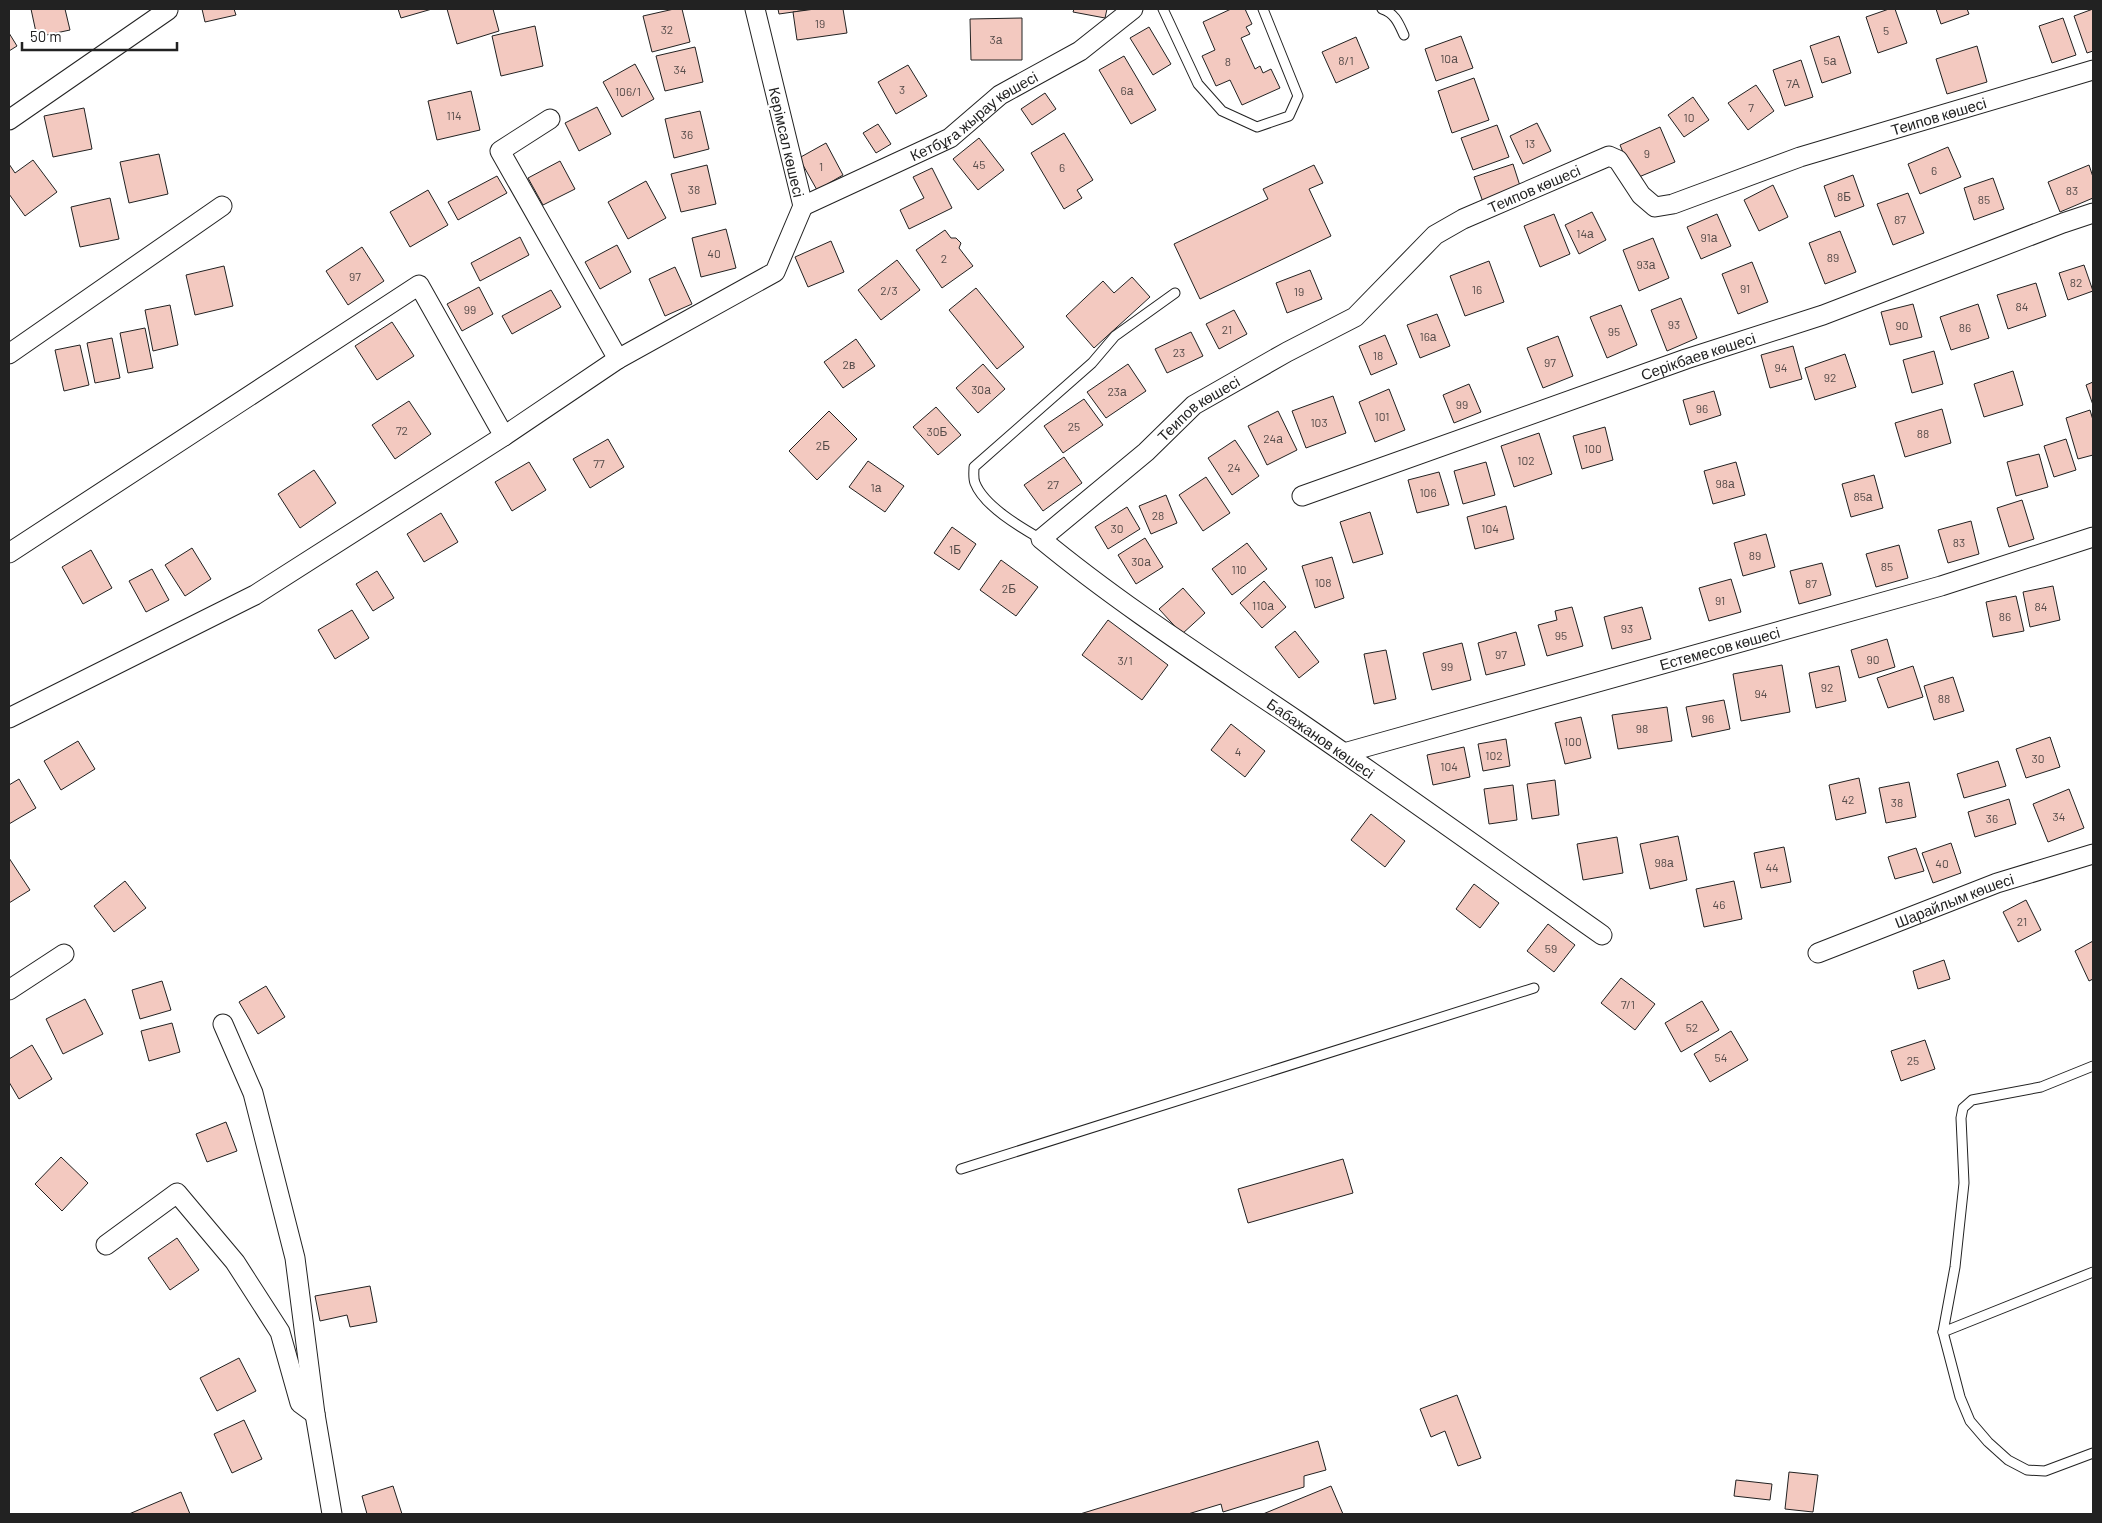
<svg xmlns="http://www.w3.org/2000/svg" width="2102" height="1523" viewBox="0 0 2102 1523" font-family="Barlow,sans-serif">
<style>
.building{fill:#f3c9c0;stroke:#222}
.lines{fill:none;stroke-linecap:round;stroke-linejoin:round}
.lane-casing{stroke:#222;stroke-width:11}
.street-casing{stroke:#222;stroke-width:21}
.lane{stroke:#fff;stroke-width:9}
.street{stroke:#fff;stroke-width:19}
.labels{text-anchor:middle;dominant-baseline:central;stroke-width:4;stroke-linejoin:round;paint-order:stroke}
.number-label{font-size:12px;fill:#564c4a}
.street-label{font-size:15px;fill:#222;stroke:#fff}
</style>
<rect width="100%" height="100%" fill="#fff"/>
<g class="building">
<polygon points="31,9 65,9 70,30 37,37"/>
<polygon points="202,9 234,9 236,15 205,22"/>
<polygon points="398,9 432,9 401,18"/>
<polygon points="447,9 493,9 499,31 457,44"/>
<polygon points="674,9 682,9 690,42 652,52 643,16"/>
<polygon points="778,9 814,9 779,14"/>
<polygon points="815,9 843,9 847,33 797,40 793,12"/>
<polygon points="1074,9 1107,9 1105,18 1073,12"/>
<polygon points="1231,9 1245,9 1252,24 1246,27 1250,34 1241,38 1255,69 1260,66 1263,73 1271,69 1280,88 1242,105 1230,80 1216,86 1202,56 1215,50 1203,22"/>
<polygon points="1889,9 1895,9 1907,43 1878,53 1866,17"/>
<polygon points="1936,9 1967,9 1969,14 1941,24"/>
<polygon points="2093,9 2093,51 2087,53 2074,16"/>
<polygon points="1022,18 1022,60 971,60 970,19"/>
<polygon points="2063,18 2076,55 2052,63 2039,26"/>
<polygon points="535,26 543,66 501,76 492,36"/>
<polygon points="1149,27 1171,64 1153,75 1130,38"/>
<polygon points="9,33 17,46 9,51"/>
<polygon points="1461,36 1473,68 1436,81 1425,49"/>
<polygon points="1839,36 1851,73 1822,83 1810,46"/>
<polygon points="1356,37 1369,68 1336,83 1322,52"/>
<polygon points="1977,46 1987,82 1947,94 1936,59"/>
<polygon points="695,47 703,82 665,91 656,56"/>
<polygon points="1124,56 1156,110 1131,124 1099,70"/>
<polygon points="1801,60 1813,97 1785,106 1773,70"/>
<polygon points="635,64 654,99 622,117 603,82"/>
<polygon points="908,65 927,96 896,114 878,82"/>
<polygon points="1474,78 1489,120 1452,133 1438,91"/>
<polygon points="1756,85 1774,111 1748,130 1728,103"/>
<polygon points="471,91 480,130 437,140 428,101"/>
<polygon points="1045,93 1056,109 1032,125 1021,109"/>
<polygon points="1693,97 1709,120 1684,137 1668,115"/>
<polygon points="597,107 611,134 579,151 565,123"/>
<polygon points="84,108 92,149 53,157 44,116"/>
<polygon points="700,111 709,149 674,158 665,119"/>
<polygon points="1537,123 1551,151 1523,164 1510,136"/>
<polygon points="878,124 891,144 876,153 863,133"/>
<polygon points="1497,125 1509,157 1473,170 1461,138"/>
<polygon points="1660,127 1675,162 1634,179 1620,145"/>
<polygon points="1064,133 1093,180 1077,190 1082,198 1064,209 1031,153"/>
<polygon points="979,138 1004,170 978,190 953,159"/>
<polygon points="826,143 843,175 817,190 799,158"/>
<polygon points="1948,147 1961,177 1920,194 1908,164"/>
<polygon points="159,154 168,194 129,203 120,162"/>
<polygon points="33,160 57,192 25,216 9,194 9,164 15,173"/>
<polygon points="560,161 575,189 543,205 528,178"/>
<polygon points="1513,164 1521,189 1483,202 1474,177"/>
<polygon points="707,165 716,204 681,212 671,174"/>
<polygon points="1314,165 1323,183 1309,189 1331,236 1200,299 1174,244 1268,199 1263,189"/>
<polygon points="2089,165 2093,177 2093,198 2060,212 2048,182"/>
<polygon points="932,168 952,208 909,229 900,210 924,198 913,177"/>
<polygon points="1853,175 1864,206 1835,217 1824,186"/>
<polygon points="497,176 507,193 458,220 448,202"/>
<polygon points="1993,178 2004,209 1974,220 1964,188"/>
<polygon points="646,181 666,218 628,239 608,202"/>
<polygon points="1773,185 1788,217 1759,231 1744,200"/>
<polygon points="428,190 448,225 410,247 390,212"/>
<polygon points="1908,193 1924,233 1893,245 1877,204"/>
<polygon points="110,198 119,239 80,247 71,207"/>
<polygon points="1592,212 1606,240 1579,254 1565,225"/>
<polygon points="1554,214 1570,254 1540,267 1524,226"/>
<polygon points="1717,214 1731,246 1701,259 1687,227"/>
<polygon points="726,229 736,268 701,277 692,238"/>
<polygon points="945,230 951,238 956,238 961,243 959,248 973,266 942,288 916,250"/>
<polygon points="1840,231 1856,272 1825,284 1809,243"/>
<polygon points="520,237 529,255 480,281 471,263"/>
<polygon points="1653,238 1669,278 1639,291 1623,250"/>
<polygon points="831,241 844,272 808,287 795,257"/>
<polygon points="617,245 631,272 600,289 585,262"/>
<polygon points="362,247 384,281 348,305 326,271"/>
<polygon points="897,260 920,290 881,320 858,290"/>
<polygon points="1489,261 1504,302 1465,316 1450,276"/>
<polygon points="1752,262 1768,302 1738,314 1722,274"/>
<polygon points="2084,265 2093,291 2068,300 2059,273"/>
<polygon points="224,266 233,306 195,315 186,275"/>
<polygon points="675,267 692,304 665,316 649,279"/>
<polygon points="1310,270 1322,299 1287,313 1276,283"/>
<polygon points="1132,277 1150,297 1094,348 1066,316 1103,281 1114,293"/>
<polygon points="2036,283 2046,316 2008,329 1997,295"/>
<polygon points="479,287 493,314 462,331 447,304"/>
<polygon points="976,288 1024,347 997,369 949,310"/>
<polygon points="551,290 561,307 512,334 502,316"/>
<polygon points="1681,298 1697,338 1667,351 1651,310"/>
<polygon points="1913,304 1922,337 1890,345 1881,312"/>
<polygon points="1978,304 1989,338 1951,350 1940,317"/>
<polygon points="170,305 178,345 153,351 145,310"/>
<polygon points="1621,305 1637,345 1607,358 1590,317"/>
<polygon points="1234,310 1247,334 1219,349 1206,324"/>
<polygon points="1437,314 1450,346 1420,358 1407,325"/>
<polygon points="392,322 414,356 377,380 355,346"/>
<polygon points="145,328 153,368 128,373 120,333"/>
<polygon points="1191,332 1203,356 1167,373 1155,349"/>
<polygon points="1385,335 1397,364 1371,375 1359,346"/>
<polygon points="1558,336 1573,376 1543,388 1527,348"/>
<polygon points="112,338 120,378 95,383 87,343"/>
<polygon points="856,339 875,366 843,388 824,362"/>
<polygon points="80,345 89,385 64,391 55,350"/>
<polygon points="1793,346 1802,379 1770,388 1761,355"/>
<polygon points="1934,351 1943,384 1912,393 1903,360"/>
<polygon points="1845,354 1856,387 1815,400 1805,368"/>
<polygon points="983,364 1005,389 978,413 956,388"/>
<polygon points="1128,364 1146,391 1106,418 1087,392"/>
<polygon points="2013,371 2023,405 1984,417 1974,384"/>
<polygon points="2093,382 2093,405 2086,385"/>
<polygon points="1469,384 1481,412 1454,423 1443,395"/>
<polygon points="1389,389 1405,430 1375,442 1359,402"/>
<polygon points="1714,391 1721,415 1690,425 1683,400"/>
<polygon points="1333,396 1346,433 1306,448 1292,411"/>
<polygon points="1084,399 1103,425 1063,453 1044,426"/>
<polygon points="409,401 431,434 395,459 372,425"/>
<polygon points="936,407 961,435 938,455 913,427"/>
<polygon points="1942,409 1951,443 1905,457 1895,423"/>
<polygon points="2090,410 2093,420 2093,455 2078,459 2066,418"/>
<polygon points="829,411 857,439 817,480 789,451"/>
<polygon points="1278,411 1297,450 1267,465 1248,426"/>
<polygon points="1605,427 1613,460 1582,469 1573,436"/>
<polygon points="1539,433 1552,474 1514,487 1501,446"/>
<polygon points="608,439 624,467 590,488 573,459"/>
<polygon points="2066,439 2076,470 2054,477 2044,446"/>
<polygon points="1235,440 1259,476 1232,495 1208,458"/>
<polygon points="2039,454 2048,487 2016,496 2007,462"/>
<polygon points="1064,457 1082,483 1043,511 1024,485"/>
<polygon points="868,461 904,486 885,512 849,487"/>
<polygon points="529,462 546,490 512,511 495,482"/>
<polygon points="1486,462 1495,495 1463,504 1454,471"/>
<polygon points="1736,462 1745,495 1713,504 1704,471"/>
<polygon points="314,470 336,503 300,528 278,494"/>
<polygon points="1439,472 1449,505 1417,513 1408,480"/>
<polygon points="1874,475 1883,508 1851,517 1842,484"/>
<polygon points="1206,477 1230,513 1203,531 1179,495"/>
<polygon points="1166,495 1177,523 1151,534 1139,506"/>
<polygon points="2022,500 2034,539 2009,547 1997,508"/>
<polygon points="1506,506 1514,539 1475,549 1467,517"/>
<polygon points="1127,507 1140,529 1108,549 1095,527"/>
<polygon points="1370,512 1383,554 1353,563 1340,522"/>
<polygon points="441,513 458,542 424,562 407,534"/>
<polygon points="1971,521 1979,554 1948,563 1938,530"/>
<polygon points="952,527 976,544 959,570 934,553"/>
<polygon points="1766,534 1775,567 1743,576 1734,543"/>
<polygon points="1145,538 1163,567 1136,584 1118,555"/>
<polygon points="1247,543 1267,569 1232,595 1212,569"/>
<polygon points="1899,545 1908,578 1876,587 1866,554"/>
<polygon points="192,548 211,579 185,596 165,565"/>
<polygon points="91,550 112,588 83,604 62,567"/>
<polygon points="1332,557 1344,598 1315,608 1302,566"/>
<polygon points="1001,560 1038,587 1016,616 980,590"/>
<polygon points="1822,563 1831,595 1799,604 1790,571"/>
<polygon points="152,569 169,600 146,612 129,581"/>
<polygon points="377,571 394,598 373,611 356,584"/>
<polygon points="1731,579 1741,612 1709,621 1699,588"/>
<polygon points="1264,581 1286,607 1262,628 1240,603"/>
<polygon points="2053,586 2060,620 2030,627 2023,592"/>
<polygon points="1183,588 1205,613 1182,634 1159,609"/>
<polygon points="2016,596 2024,631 1993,637 1986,602"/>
<polygon points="1572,607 1583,646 1547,656 1538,625 1557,620 1555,611"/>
<polygon points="1642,607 1651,639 1612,649 1604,617"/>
<polygon points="352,610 369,638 335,659 318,630"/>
<polygon points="1108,620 1168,665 1142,700 1082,655"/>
<polygon points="1295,631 1319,662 1299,678 1275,647"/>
<polygon points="1516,632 1525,665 1486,675 1478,643"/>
<polygon points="1887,639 1895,667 1859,678 1851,650"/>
<polygon points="1462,643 1471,680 1432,690 1423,653"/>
<polygon points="1386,650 1396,699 1374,704 1364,654"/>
<polygon points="1782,665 1790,712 1741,721 1733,674"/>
<polygon points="1839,666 1846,701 1816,708 1809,673"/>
<polygon points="1913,666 1923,697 1888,708 1877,678"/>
<polygon points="1953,677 1964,711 1934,720 1924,686"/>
<polygon points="1724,700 1730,729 1692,737 1686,707"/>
<polygon points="1667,707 1672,741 1618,749 1612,715"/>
<polygon points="1581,717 1591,758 1565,764 1555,723"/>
<polygon points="1231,724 1265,751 1245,777 1211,750"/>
<polygon points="2050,737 2060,767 2026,778 2016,749"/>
<polygon points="1506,739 1510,766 1483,771 1478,744"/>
<polygon points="78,741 95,769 61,790 44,761"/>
<polygon points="1464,747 1470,777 1433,785 1427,755"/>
<polygon points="1998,761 2006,786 1964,798 1957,774"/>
<polygon points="1859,778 1866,813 1836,820 1829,785"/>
<polygon points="19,779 36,808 9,824 9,785"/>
<polygon points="1555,780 1559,815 1532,819 1527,784"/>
<polygon points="1909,782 1916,817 1886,823 1879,788"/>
<polygon points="1513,785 1517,820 1489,824 1484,789"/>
<polygon points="2069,789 2084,828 2048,842 2033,804"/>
<polygon points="2009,799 2016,824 1975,837 1968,812"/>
<polygon points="1371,814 1405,841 1385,867 1351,840"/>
<polygon points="1678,836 1687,880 1650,889 1640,844"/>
<polygon points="1617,837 1623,873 1583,880 1577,844"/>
<polygon points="1951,843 1961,873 1933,883 1922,853"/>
<polygon points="1784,847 1791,882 1761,888 1754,853"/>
<polygon points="1916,848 1924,871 1895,879 1888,857"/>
<polygon points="9,858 30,890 9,903"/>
<polygon points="125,881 146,908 114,932 94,906"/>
<polygon points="1734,881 1742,919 1704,927 1696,889"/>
<polygon points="1474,884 1499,903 1480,928 1456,909"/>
<polygon points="2026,900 2041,930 2018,942 2003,912"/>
<polygon points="1548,924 1575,945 1554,972 1527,951"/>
<polygon points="2093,941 2093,979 2089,981 2075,951"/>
<polygon points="1944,960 1950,979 1918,989 1913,971"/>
<polygon points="1621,978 1655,1004 1635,1030 1601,1003"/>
<polygon points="162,981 171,1010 140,1019 132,990"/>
<polygon points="266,986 285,1017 258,1034 239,1002"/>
<polygon points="85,999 103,1034 63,1054 46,1019"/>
<polygon points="1702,1001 1719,1030 1681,1052 1665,1023"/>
<polygon points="172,1023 180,1052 149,1061 141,1031"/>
<polygon points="1731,1031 1748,1060 1710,1082 1694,1054"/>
<polygon points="1925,1040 1935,1069 1901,1081 1891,1051"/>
<polygon points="32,1045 52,1079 19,1099 9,1082 9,1059"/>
<polygon points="226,1122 237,1151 207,1162 196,1134"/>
<polygon points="61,1157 88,1183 62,1211 35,1184"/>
<polygon points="1343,1159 1353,1193 1248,1223 1238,1189"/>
<polygon points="177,1238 199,1270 170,1290 148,1258"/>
<polygon points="370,1286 377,1322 350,1327 347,1315 320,1321 315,1296"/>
<polygon points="239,1358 256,1391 217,1411 200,1378"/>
<polygon points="1457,1395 1481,1458 1458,1466 1445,1431 1431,1437 1420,1409"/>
<polygon points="244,1420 262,1459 232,1473 214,1434"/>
<polygon points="1318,1441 1326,1470 1304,1476 1304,1487 1223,1512 1221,1504 1188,1514 1080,1514"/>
<polygon points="1789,1472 1818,1475 1813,1512 1785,1509"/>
<polygon points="1736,1480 1772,1484 1770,1500 1734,1496"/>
<polygon points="393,1486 402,1514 367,1514 362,1496"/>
<polygon points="1331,1486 1343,1514 1263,1514"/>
<polygon points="181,1492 190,1514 129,1514"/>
</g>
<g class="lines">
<g class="lane-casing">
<g id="lane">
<polyline points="1163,9 1198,84 1222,111 1257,127 1289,116 1298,96 1263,9"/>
<path d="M1382,9c13,4 17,15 22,26"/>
<path d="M1041,539c-21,-12 -57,-33 -66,-56 -2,-5 -1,-11 -1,-16l118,-104 23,-27 60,-43"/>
<polyline points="2093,1066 2041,1087 1972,1100 1963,1108 1961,1118 1964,1183 1955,1267 1943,1332 1960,1397 1970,1421 1988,1442 2008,1460 2027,1470 2045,1471 2093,1453"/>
<polyline points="961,1169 1534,988"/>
<polyline points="1943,1332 2093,1272"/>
</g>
</g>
<g class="street-casing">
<g id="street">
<polyline points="550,119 500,151 618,359"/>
<polyline points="9,120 168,10"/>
<path id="s1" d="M803,206l147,-68 50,-43 80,-44 53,-42"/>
<polyline points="9,354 222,206"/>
<path id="s2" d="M1302,496l384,-137 137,-44 240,-92 30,-10"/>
<polyline points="9,553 419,285 504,436"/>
<polyline points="9,718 255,595 504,436 618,359 775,272 803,206 755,9"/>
<path id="s3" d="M1344,753l597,-167 152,-49"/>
<path id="s4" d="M1602,935c-101,-71 -201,-143 -303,-213 -87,-59 -177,-116 -258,-183l105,-87 48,-47 93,-53 68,-35 80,-82 28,-16 146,-63 9,4 23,35 14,12 18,-3 127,-47 293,-87"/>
<path id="s5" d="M1818,953l179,-70 96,-29"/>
<polyline points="9,990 64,954"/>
<polyline points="223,1024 253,1093 295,1258 315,1414 332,1514"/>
<polyline points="106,1245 177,1193 235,1262 280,1332 300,1403 315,1414"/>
</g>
</g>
<use href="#lane" class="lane"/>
<use href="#street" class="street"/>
</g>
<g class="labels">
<g class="number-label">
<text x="820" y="23">19</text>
<text x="667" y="29">32</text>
<text x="1886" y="30">5</text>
<text x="996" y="39">3а</text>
<text x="1449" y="58">10а</text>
<text x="1346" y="60">8/1</text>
<text x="1830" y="60">5а</text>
<text x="1228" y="61">8</text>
<text x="680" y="69">34</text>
<text x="1793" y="83">7А</text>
<text x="902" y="89">3</text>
<text x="1127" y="90">6а</text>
<text x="628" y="91">106/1</text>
<text x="1751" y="107">7</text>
<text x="454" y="115">114</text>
<text x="1689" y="117">10</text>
<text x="687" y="134">36</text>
<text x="1530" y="143">13</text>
<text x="1647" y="153">9</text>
<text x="979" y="164">45</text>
<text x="821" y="166">1</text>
<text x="1062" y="167">6</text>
<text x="1934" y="170">6</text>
<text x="694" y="189">38</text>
<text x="2072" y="190">83</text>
<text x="1844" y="196">8Б</text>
<text x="1984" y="199">85</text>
<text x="1900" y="219">87</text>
<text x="1585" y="233">14а</text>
<text x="1709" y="237">91а</text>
<text x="714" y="253">40</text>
<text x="1833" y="257">89</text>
<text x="944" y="258">2</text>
<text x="1646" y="264">93а</text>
<text x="355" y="276">97</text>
<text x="2076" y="282">82</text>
<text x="1745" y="288">91</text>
<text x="1477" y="289">16</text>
<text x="889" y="290">2/3</text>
<text x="1299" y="291">19</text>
<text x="2022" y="306">84</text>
<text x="470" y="309">99</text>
<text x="1674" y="324">93</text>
<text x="1902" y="325">90</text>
<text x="1965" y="327">86</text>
<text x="1227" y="329">21</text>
<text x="1614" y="331">95</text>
<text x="1428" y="336">16а</text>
<text x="1179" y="352">23</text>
<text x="1378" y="355">18</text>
<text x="1550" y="362">97</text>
<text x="849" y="364">2в</text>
<text x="1781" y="367">94</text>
<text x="1830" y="377">92</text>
<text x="981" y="389">30а</text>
<text x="1117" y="391">23а</text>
<text x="1462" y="404">99</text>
<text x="1702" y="408">96</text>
<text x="1382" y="416">101</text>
<text x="1319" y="422">103</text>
<text x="1074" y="426">25</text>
<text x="402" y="430">72</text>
<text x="937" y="431">30Б</text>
<text x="1923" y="433">88</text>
<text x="1273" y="438">24а</text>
<text x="823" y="445">2Б</text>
<text x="1593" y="448">100</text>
<text x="1526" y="460">102</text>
<text x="599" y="463">77</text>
<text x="1234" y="467">24</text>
<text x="1725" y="483">98а</text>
<text x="1053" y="484">27</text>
<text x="876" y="487">1а</text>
<text x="1428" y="492">106</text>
<text x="1863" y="496">85а</text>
<text x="1158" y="515">28</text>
<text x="1117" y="528">30</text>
<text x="1490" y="528">104</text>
<text x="1959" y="542">83</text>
<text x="955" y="549">1Б</text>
<text x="1755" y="555">89</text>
<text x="1141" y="561">30а</text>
<text x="1887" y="566">85</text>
<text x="1239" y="569">110</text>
<text x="1323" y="582">108</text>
<text x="1811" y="583">87</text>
<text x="1009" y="588">2Б</text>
<text x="1720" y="600">91</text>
<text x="1263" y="605">110а</text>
<text x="2041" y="606">84</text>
<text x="2005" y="616">86</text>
<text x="1627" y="628">93</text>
<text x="1561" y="635">95</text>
<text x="1501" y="654">97</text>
<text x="1873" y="659">90</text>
<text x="1125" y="660">3/1</text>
<text x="1447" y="666">99</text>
<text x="1827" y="687">92</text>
<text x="1761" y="693">94</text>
<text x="1944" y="698">88</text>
<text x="1708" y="718">96</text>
<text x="1642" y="728">98</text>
<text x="1573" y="741">100</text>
<text x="1238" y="751">4</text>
<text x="1494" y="755">102</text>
<text x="2038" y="758">30</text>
<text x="1449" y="766">104</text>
<text x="1848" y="799">42</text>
<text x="1897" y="802">38</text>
<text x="2059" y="816">34</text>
<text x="1992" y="818">36</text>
<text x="1664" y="862">98а</text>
<text x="1942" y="863">40</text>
<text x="1772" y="867">44</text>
<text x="1719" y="904">46</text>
<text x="2022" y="921">21</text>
<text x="1551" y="948">59</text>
<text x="1628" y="1004">7/1</text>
<text x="1692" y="1027">52</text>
<text x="1721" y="1057">54</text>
<text x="1913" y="1060">25</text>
</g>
<g class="street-label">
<text stroke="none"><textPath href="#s1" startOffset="194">Кетбұға жырау көшесі</textPath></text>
<text stroke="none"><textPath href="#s4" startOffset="1748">Теипов көшесі</textPath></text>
<text transform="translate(787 142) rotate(77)">Керімсал көшесі</text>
<text stroke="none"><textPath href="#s4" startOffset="1298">Теипов көшесі</textPath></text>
<text stroke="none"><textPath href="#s2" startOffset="420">Серікбаев көшесі</textPath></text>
<text stroke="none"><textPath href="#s4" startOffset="892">Теипов көшесі</textPath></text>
<text stroke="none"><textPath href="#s3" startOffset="390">Естемесов көшесі</textPath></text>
<text transform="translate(1321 738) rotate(35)">Бабажанов көшесі</text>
<text stroke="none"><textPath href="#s5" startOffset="146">Шарайлым көшесі</textPath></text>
</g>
</g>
<rect width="2102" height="1523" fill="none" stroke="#222222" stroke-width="20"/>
<path d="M22 42v8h155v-8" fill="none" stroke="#222222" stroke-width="2.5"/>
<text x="30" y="42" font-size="15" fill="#222222" stroke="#ffffff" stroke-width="4" paint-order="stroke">50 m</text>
</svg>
